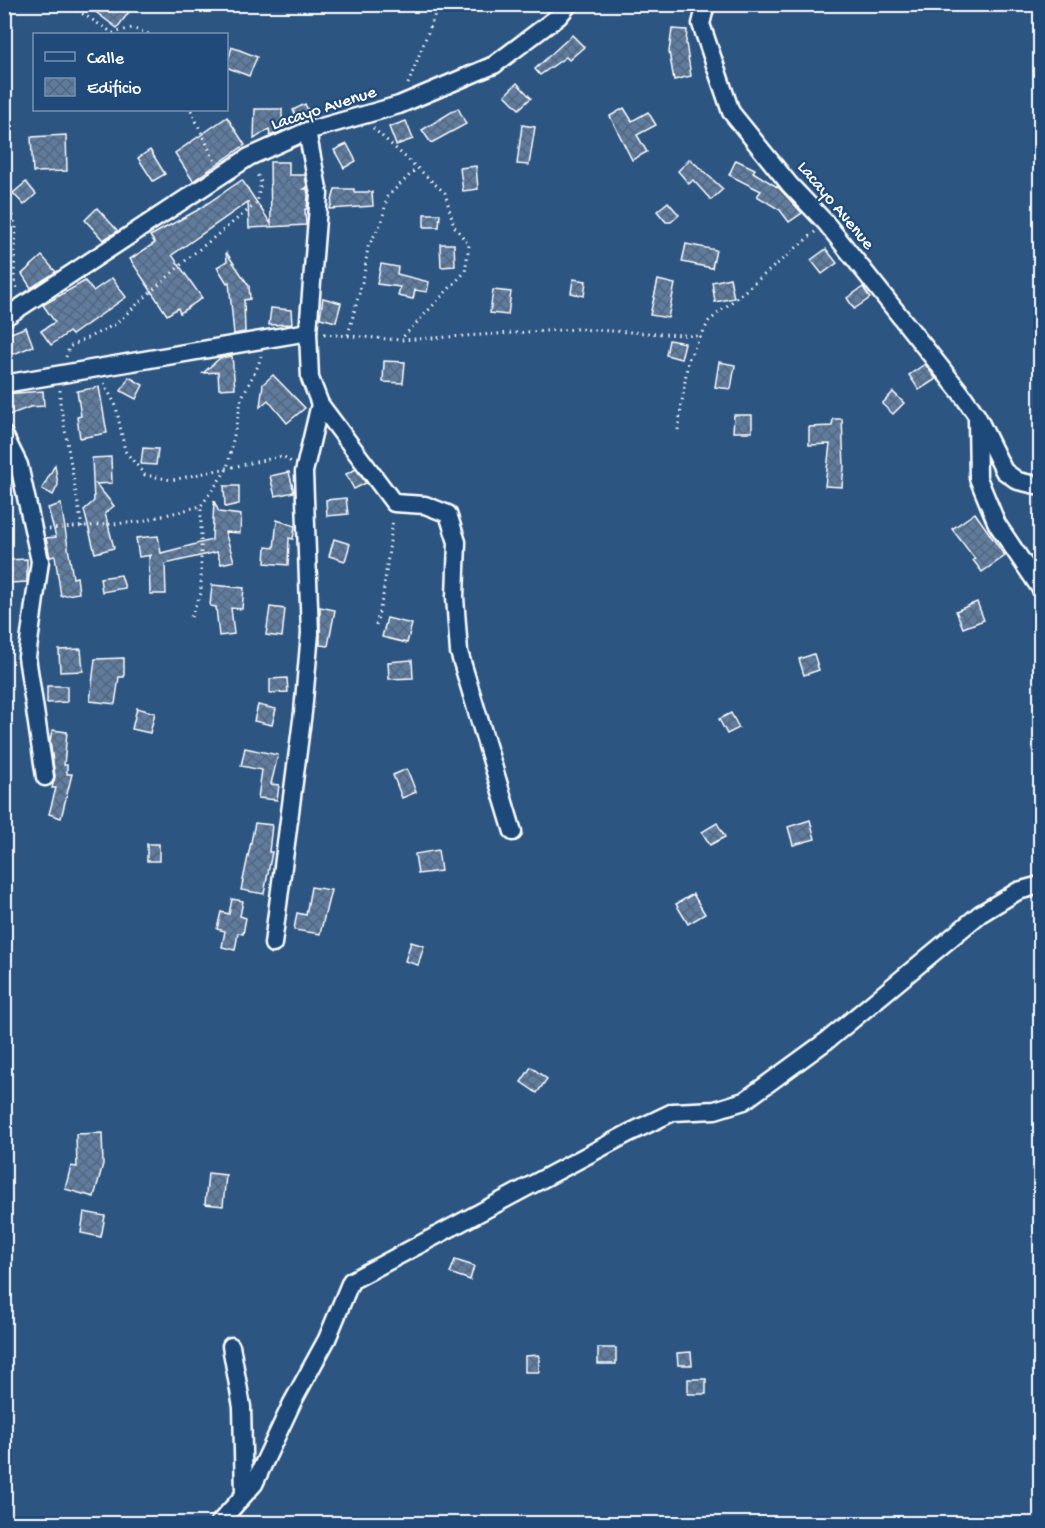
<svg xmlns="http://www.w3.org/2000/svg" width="1045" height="1528" viewBox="0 0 1045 1528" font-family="'Gochi Hand',sans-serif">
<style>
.building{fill:url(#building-cross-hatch);stroke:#fff;stroke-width:1.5}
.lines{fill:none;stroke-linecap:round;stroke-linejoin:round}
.minor-casing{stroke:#fff;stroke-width:21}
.path{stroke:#fff;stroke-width:3;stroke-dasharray:1.5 4.5;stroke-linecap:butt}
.minor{stroke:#1f4a7a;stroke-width:16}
.labels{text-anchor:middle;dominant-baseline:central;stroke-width:4.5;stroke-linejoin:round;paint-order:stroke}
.street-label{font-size:18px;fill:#fff;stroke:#1f4a7a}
</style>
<defs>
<pattern id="building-cross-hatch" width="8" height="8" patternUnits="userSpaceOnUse" patternTransform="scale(1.5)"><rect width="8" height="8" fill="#5e7c9f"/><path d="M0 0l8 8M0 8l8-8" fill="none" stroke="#56667a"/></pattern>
</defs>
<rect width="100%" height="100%" fill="#2c5582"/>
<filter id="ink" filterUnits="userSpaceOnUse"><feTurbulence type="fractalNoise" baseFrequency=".0167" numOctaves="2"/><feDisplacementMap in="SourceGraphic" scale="12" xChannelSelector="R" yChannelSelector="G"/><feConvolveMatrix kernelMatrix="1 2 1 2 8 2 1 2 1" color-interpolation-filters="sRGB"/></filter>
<g filter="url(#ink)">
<g class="building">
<polygon points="85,4 135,4 117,28"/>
<polygon points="672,29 687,30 686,43 691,76 674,80 669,52"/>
<polygon points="572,35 584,47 569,60 566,57 540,75 535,69"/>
<polygon points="232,47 257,57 249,76 226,67"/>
<polygon points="517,83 531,98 519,109 505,95"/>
<polygon points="305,104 312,119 299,123 293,110"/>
<polygon points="458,108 466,124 431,143 422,130"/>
<polygon points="624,108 632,121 648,112 656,125 637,135 647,152 632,160 610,116"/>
<polygon points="255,109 282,109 282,131 270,136 269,129 254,139"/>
<polygon points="227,117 245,145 193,181 175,153"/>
<polygon points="406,121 413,139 396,145 389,127"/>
<polygon points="522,125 535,127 529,165 517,164"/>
<polygon points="66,135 67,171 33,172 31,137"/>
<polygon points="347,144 356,161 344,168 334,150"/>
<polygon points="150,150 165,174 153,181 138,158"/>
<polygon points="690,159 723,189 711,200 693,180 689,184 678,171"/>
<polygon points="736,160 755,169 753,172 779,188 802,213 789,222 780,210 757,196 761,191 729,175"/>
<polygon points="270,162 289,162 289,175 305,175 307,187 304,189 307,189 308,195 307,209 305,209 306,225 249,228 248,202 172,255 202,298 180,313 178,308 167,315 130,259 155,243 150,236 196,211 242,180 271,224"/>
<polygon points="476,166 478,189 463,191 460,168"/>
<polygon points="26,182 36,194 24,205 13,193"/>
<polygon points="335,189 354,189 354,192 372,192 373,206 330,209"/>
<polygon points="668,202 679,215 671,222 666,222 657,211"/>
<polygon points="97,208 118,231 103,240 85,220"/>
<polygon points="424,214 440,214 439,227 424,227"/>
<polygon points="440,244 454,244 455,266 441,267"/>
<polygon points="686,244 716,250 712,268 682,262"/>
<polygon points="826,249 837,263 822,274 811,260"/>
<polygon points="226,252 249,286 250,299 244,300 245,332 234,334 229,282 227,283 217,267 227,261"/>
<polygon points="42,256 56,272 31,288 22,274"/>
<polygon points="381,264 398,267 397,274 429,282 427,292 415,290 413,299 398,296 400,287 377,284"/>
<polygon points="112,278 126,297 72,335 69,332 51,345 41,331 55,322 43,305 85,281 93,291"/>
<polygon points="730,278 734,298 715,302 712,282"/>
<polygon points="573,279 586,281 584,296 571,293"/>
<polygon points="658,280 675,284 668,318 650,315"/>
<polygon points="863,287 870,298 854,309 847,298"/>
<polygon points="493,290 511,292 508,315 490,313"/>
<polygon points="323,298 341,303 336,322 320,318"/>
<polygon points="271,308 291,310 292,324 269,325"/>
<polygon points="26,327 33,346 4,358 4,336"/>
<polygon points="669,340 685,343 681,359 666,355"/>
<polygon points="232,356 235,388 219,389 218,372 203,373 220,358"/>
<polygon points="384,361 405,362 403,383 383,382"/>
<polygon points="719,362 735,365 731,389 715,387"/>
<polygon points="925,364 936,379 919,390 909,375"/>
<polygon points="273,375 305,408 287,423 268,400 260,407 263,384"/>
<polygon points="129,377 143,385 136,399 121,391"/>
<polygon points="99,387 107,433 80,438 77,417 81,416 77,391"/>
<polygon points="43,391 44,406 30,407 4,417 4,394"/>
<polygon points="893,392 904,403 893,414 882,404"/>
<polygon points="734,415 752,415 752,432 733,432"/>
<polygon points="833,419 842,419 844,467 842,487 825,486 830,444 809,445 809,427 832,426"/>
<polygon points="143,448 158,449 156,465 141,464"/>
<polygon points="111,457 112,483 96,484 114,506 105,513 114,548 95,553 84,510 94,501 92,458"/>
<polygon points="55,465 58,485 53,495 42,489"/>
<polygon points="356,469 366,483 354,489 346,474"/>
<polygon points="289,472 294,492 275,496 270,476"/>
<polygon points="224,486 239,486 239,504 225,507"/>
<polygon points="346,498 348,514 327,516 326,500"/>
<polygon points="214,501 219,512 241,515 240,533 225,532 234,561 221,564 217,552 165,564 166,594 150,594 149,556 152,555 139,557 136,538 158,536 161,553 212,540"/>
<polygon points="61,504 73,578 77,577 79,593 61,596 55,556 50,557 46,538 56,537 48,508"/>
<polygon points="975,513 1005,556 982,572 973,560 975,559 952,529"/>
<polygon points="277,520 295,526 293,539 289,538 288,565 265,563 266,547 274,548"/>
<polygon points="334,539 350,544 345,561 329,556"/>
<polygon points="27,559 27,582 9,583 8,560"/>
<polygon points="121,575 125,588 102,592 100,578"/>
<polygon points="212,585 244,588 242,609 231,608 234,634 219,636 216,607 210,606"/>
<polygon points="977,602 984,620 963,628 956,611"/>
<polygon points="270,607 285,609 282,637 266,635"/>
<polygon points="320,607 335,610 328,646 320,645"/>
<polygon points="387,618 412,624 407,643 382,637"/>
<polygon points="81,649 83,671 60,672 59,650"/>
<polygon points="814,654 819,670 804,675 799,659"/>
<polygon points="124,658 124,677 119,677 115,704 90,701 95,659"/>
<polygon points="412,660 413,678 389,679 388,662"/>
<polygon points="287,678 288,692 270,693 270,679"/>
<polygon points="47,686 67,686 67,702 47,703"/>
<polygon points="258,705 276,709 272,725 254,721"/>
<polygon points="137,708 155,713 150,733 132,729"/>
<polygon points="731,713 739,728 727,734 719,719"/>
<polygon points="52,730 67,732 64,765 67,765 67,774 72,774 61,818 49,814 56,788 52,788 55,776 50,741"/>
<polygon points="245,748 278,755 271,784 279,785 277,800 258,798 262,770 241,766"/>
<polygon points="407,769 416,792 402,798 393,775"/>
<polygon points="810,820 815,839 793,845 788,827"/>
<polygon points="255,823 272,825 269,852 272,852 264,894 241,890"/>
<polygon points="717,823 725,837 710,845 702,832"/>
<rect x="147" y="844" width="12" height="17"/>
<polygon points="438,850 441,871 418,874 415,854"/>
<polygon points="311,887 331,890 320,934 294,930 297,913 306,915"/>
<polygon points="693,894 705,914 688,924 676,904"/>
<polygon points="232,899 243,901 240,916 246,918 243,934 238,933 235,950 222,947 225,931 217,929 221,912 229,914"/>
<polygon points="411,942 424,946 418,965 405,961"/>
<polygon points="531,1067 547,1079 537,1093 521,1082"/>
<polygon points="102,1133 103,1164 94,1197 65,1189 71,1166 77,1167 76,1134"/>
<polygon points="208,1173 226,1175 223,1206 205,1204"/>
<polygon points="84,1212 105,1216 101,1237 81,1233"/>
<polygon points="455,1260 474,1266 470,1280 450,1273"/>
<rect x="598" y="1348" width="18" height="16"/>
<polygon points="691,1352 692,1365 678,1365 677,1353"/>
<polygon points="539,1355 539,1372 525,1372 525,1356"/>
<rect x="688" y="1379" width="18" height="15"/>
</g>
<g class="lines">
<g class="minor-casing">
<g id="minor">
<polyline points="706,4 701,24 731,112 790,185 826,223 961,393 977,416 1004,471 1018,481 1040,486"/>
<polyline points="307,131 319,194 308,332 310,378 320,404 394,503 425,505 448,514 457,542 455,597 459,652 513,832"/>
<polyline points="4,318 249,157 307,131 399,105 494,65 559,16 569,4"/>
<polyline points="4,384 308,332"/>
<polyline points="977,420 978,478 997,524 1040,588"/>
<polyline points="4,435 19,465 40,561 27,657 45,777"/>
<polyline points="273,944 303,712 310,633 304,472 320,404"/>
<polyline points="231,1346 242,1407 244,1494"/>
<polyline points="218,1524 254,1484 292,1403 327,1339 351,1281 629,1133 673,1112 715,1110 744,1101 829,1039 980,914 1018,891 1040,885"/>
</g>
</g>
<g class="path">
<polyline points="67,4 113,33 132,28 149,34"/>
<polyline points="408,84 439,4"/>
<polyline points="191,110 215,162"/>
<polyline points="373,128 445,193 454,226 469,245 465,272 401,339"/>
<polyline points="4,193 16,226 14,279 18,291"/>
<polyline points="324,334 401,340 577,329 699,336"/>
<polyline points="348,335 364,275 368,247 382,221 387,197 416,169"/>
<polyline points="66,357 69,347 114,325 192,255 257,203 261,182 256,172"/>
<polyline points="104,383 116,406 125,451 145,475 172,480 283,456 291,462"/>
<polyline points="60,390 60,402 82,527"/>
<polyline points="678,430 688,360 709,321 815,232"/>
<polyline points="49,529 138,522 201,506"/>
<polyline points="191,617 201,593 201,506 227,469 242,397 258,366 261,356"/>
<polyline points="376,625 383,595 393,519"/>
</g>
<use href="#minor" class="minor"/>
</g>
</g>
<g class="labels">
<g class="street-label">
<text transform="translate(324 109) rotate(-18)">Lacayo Avenue</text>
<text transform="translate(835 206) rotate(50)">Lacayo Avenue</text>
</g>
</g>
<rect width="1045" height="1528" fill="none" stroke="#1f4a7a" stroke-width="24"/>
<rect x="12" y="12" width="1021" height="1504" fill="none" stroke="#fff" stroke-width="2" filter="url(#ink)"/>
<rect x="33" y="33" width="195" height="78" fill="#1f4a7a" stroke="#7992af" stroke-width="1.5"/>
<rect x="45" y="52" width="30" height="9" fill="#1f4a7a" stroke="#7992af" stroke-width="1.5"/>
<text x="87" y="63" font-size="18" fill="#ffffff">Calle</text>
<rect x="45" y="78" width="30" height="18" fill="url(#building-cross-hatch)" stroke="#7992af" stroke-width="1.5"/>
<text x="87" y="93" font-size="18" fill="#ffffff">Edificio</text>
</svg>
